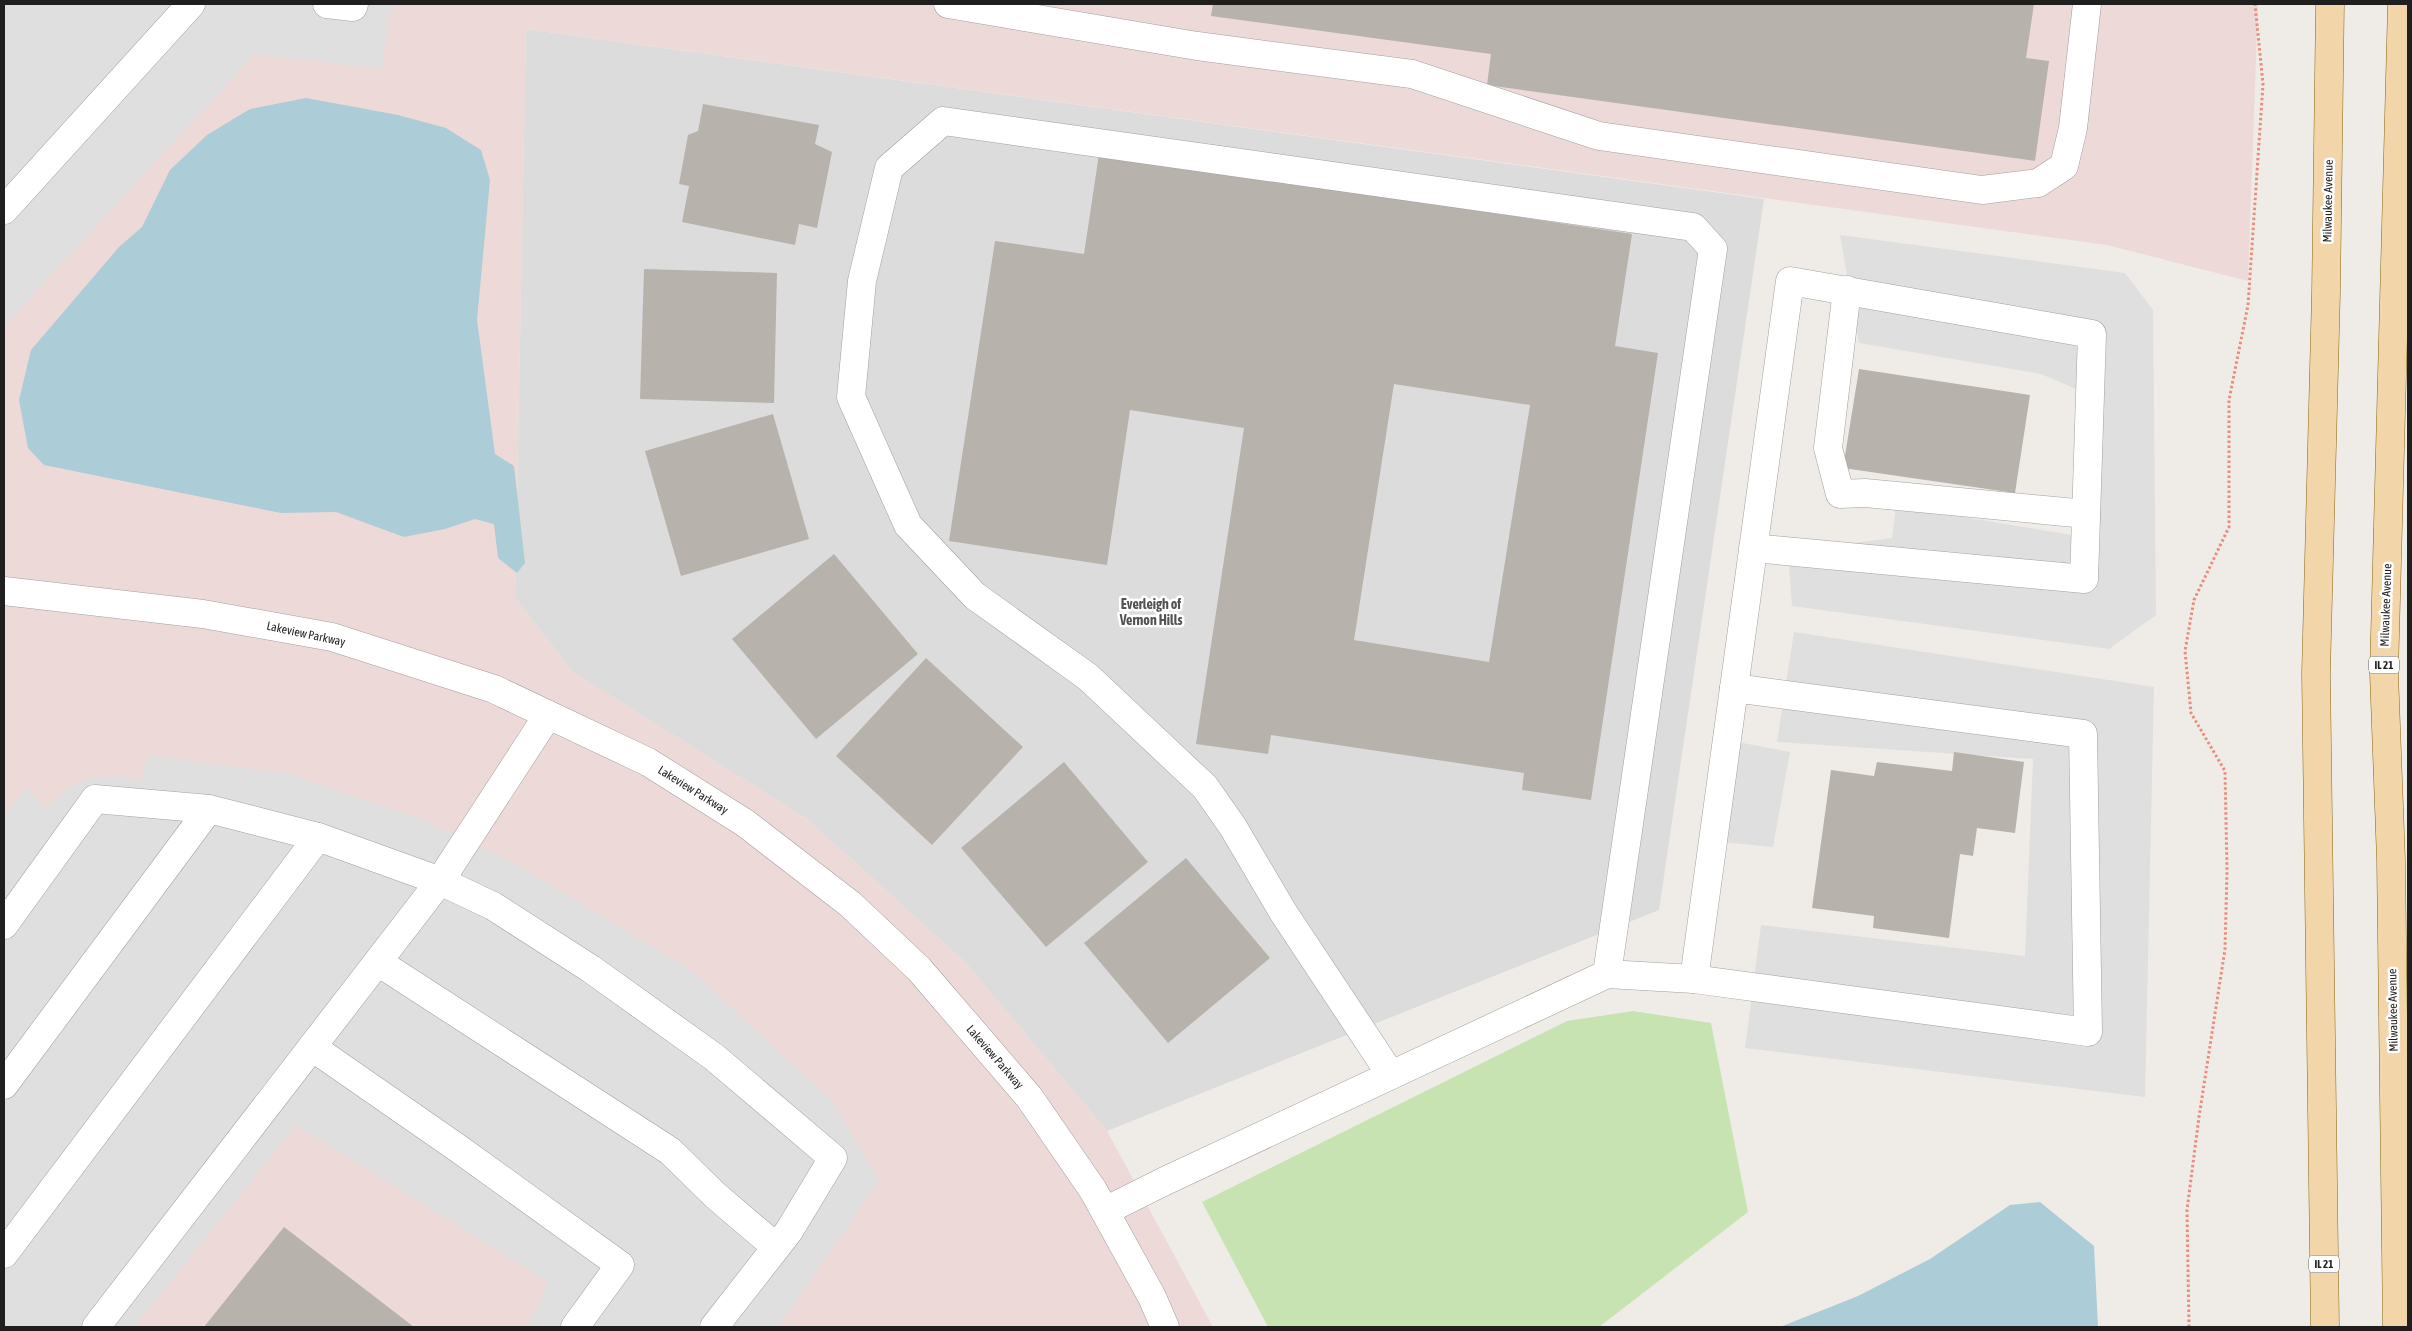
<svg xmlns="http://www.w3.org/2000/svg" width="2412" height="1331" viewBox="0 0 2412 1331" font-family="'Asap Condensed',sans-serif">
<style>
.residential{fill:#dddcdc}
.commercial{fill:#edd9d8}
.grass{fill:#c8e3b2}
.parking{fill:#dfdfdf}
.water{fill:#acccd7}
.building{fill:#b8b2ac;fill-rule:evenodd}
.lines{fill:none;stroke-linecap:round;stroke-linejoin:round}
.minor-casing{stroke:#a0a0a0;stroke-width:29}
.major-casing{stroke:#896611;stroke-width:29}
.path{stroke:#ea8c7c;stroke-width:3;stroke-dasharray:2.5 2.5;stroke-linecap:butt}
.minor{stroke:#fff;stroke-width:28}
.major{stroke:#f2d5a9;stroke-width:28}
.labels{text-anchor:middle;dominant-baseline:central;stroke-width:5;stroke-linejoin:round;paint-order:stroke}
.shield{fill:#fff;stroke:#626262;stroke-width:1}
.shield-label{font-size:11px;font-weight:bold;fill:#1f1f1f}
.street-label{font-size:12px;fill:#1f1f1f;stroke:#fff}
.neighbourhood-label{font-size:14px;font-weight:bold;fill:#525252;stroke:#fff}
</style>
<rect width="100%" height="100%" fill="#efece7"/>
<polygon class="residential" points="526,29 1764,199 1659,910 1107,1131 965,962 807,819 573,672 515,598"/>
<polygon class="commercial" points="4,4 2258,4 2248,281 2107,245 526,29 515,598 573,672 807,819 965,962 1107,1131 1213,1327 4,1327"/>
<polygon class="grass" points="1633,1011 1711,1023 1748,1212 1599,1327 1268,1327 1202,1202 1567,1021"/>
<g class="parking">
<polygon points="4,4 392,4 382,69 255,54 4,326"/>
<polygon points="1840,235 2125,273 2153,310 2156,615 2109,649 1792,606 1788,551 1892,538 1896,506 2084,537 2090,395 2041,374 1859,343"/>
<polygon points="1794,632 2154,687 2145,1097 1745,1048 1761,925 2025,956 2033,759 1777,742"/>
<polygon points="1727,740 1790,752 1773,847 1713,841"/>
<polygon points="148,755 289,774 423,820 511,861 692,971 833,1102 879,1181 778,1327 528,1327 548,1282 296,1125 134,1327 4,1327 4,817 26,788 47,808 65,790 86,779 114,775 141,781"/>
</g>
<g class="water">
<polygon points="306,98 398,115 446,128 481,150 490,180 477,320 495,454 514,466 525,563 517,573 498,558 494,524 475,519 445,529 404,537 336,512 281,513 44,465 28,448 19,400 31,350 119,247 142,227 170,170 207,135 250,109"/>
<polygon points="2040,1202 2094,1246 2098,1327 1780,1327 1858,1296 1930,1259 2010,1205"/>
</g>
<g class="building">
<polygon points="1213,4 2034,4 2026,58 2049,61 2035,161 1487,85 1491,54 1211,16"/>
<polygon points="703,104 819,125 815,144 832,152 817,228 799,224 795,245 682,222 689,186 679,184 688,135 698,131"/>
<path d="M1099,154l533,80 -17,112 43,7 -67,447 -69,-10 2,-17 -253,-38 -3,19 -72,-10 48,-316 -114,-18 -23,155 -158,-24 46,-300 89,13zM1394,384l136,21 -41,257 -135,-22z"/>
<polygon points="644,269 777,273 774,403 640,399"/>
<polygon points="1859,369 2030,395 2015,493 1843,468"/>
<polygon points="773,414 809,539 681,576 645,451"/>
<polygon points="834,554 918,654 816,739 732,639"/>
<polygon points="926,658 1023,747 932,845 836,756"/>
<polygon points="1954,752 2024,762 2015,833 1977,828 1973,856 1960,854 1949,938 1873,928 1874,916 1812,908 1831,770 1874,776 1877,762 1952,771"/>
<polygon points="1064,762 1148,862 1046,947 961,848"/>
<polygon points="1186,858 1270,958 1168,1043 1084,943"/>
<polygon points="284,1227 414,1327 204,1327"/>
</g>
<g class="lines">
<g class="minor-casing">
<g id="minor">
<polyline points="327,4 353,7 354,4"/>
<polyline points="948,4 1197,46 1412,74 1599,136 1982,190 2038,183 2064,166 2073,128 2087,4"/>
<polyline points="4,210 191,4"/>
<polyline points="1847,290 1828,448 1840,494 1865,493 2086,514"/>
<polyline points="4,591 203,614 332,637 494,689 648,762 745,823 850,904 919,969 1029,1097 1093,1190 1152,1297 1165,1327"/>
<polyline points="4,925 95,799 209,809 318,837"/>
<polyline points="378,962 670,1151 716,1196 776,1247"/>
<polyline points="1694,979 2088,1032 2083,734 1734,688"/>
<polyline points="312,1047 459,1149 620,1265 575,1327"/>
<polyline points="1391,1075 1283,912 1233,827 1205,787 1088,677 975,596 908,525 851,397 862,281 889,168 943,121 1693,227 1713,249 1607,974"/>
<polyline points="4,1085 209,809"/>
<polyline points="1105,1211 1165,1181 1607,974 1694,979 1790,281 2092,334 2084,579 1753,548"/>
<polyline points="4,1254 318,837 440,881 548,715"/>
<polyline points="96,1327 440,881 493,906 591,969 714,1057 833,1158 789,1231 714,1327"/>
</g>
</g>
<g class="major-casing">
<g id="major">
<polyline points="2325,1327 2316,673 2326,293 2330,4"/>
<polyline points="2397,1327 2391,860 2384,673 2402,4"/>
</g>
</g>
<polyline class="path" points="2189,1327 2187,1210 2199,1117 2225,949 2227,871 2225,771 2191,713 2185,651 2194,600 2229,527 2229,400 2248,305 2263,84 2255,4"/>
<use href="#minor" class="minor"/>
<use href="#major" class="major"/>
</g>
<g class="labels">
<g class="shield">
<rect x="2369" y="656.5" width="30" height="17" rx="4"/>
<rect x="2309" y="1255.5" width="30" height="17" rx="4"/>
</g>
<g class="shield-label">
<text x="2384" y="665">IL 21</text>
<text x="2324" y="1264">IL 21</text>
</g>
<g class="street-label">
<text transform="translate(2328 201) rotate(-89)">Milwaukee Avenue</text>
<text transform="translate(2386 605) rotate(-88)">Milwaukee Avenue</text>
<text transform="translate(306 634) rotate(12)">Lakeview Parkway</text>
<text transform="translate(693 790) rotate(32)">Lakeview Parkway</text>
<text transform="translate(2393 1010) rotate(-91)">Milwaukee Avenue</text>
<text transform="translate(995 1057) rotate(49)">Lakeview Parkway</text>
</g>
<g class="neighbourhood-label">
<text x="1151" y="604">Everleigh of<tspan x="1151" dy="16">Vernon Hills</tspan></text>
</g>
</g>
<rect width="2412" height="1331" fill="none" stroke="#1f1f1f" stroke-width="10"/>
</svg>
